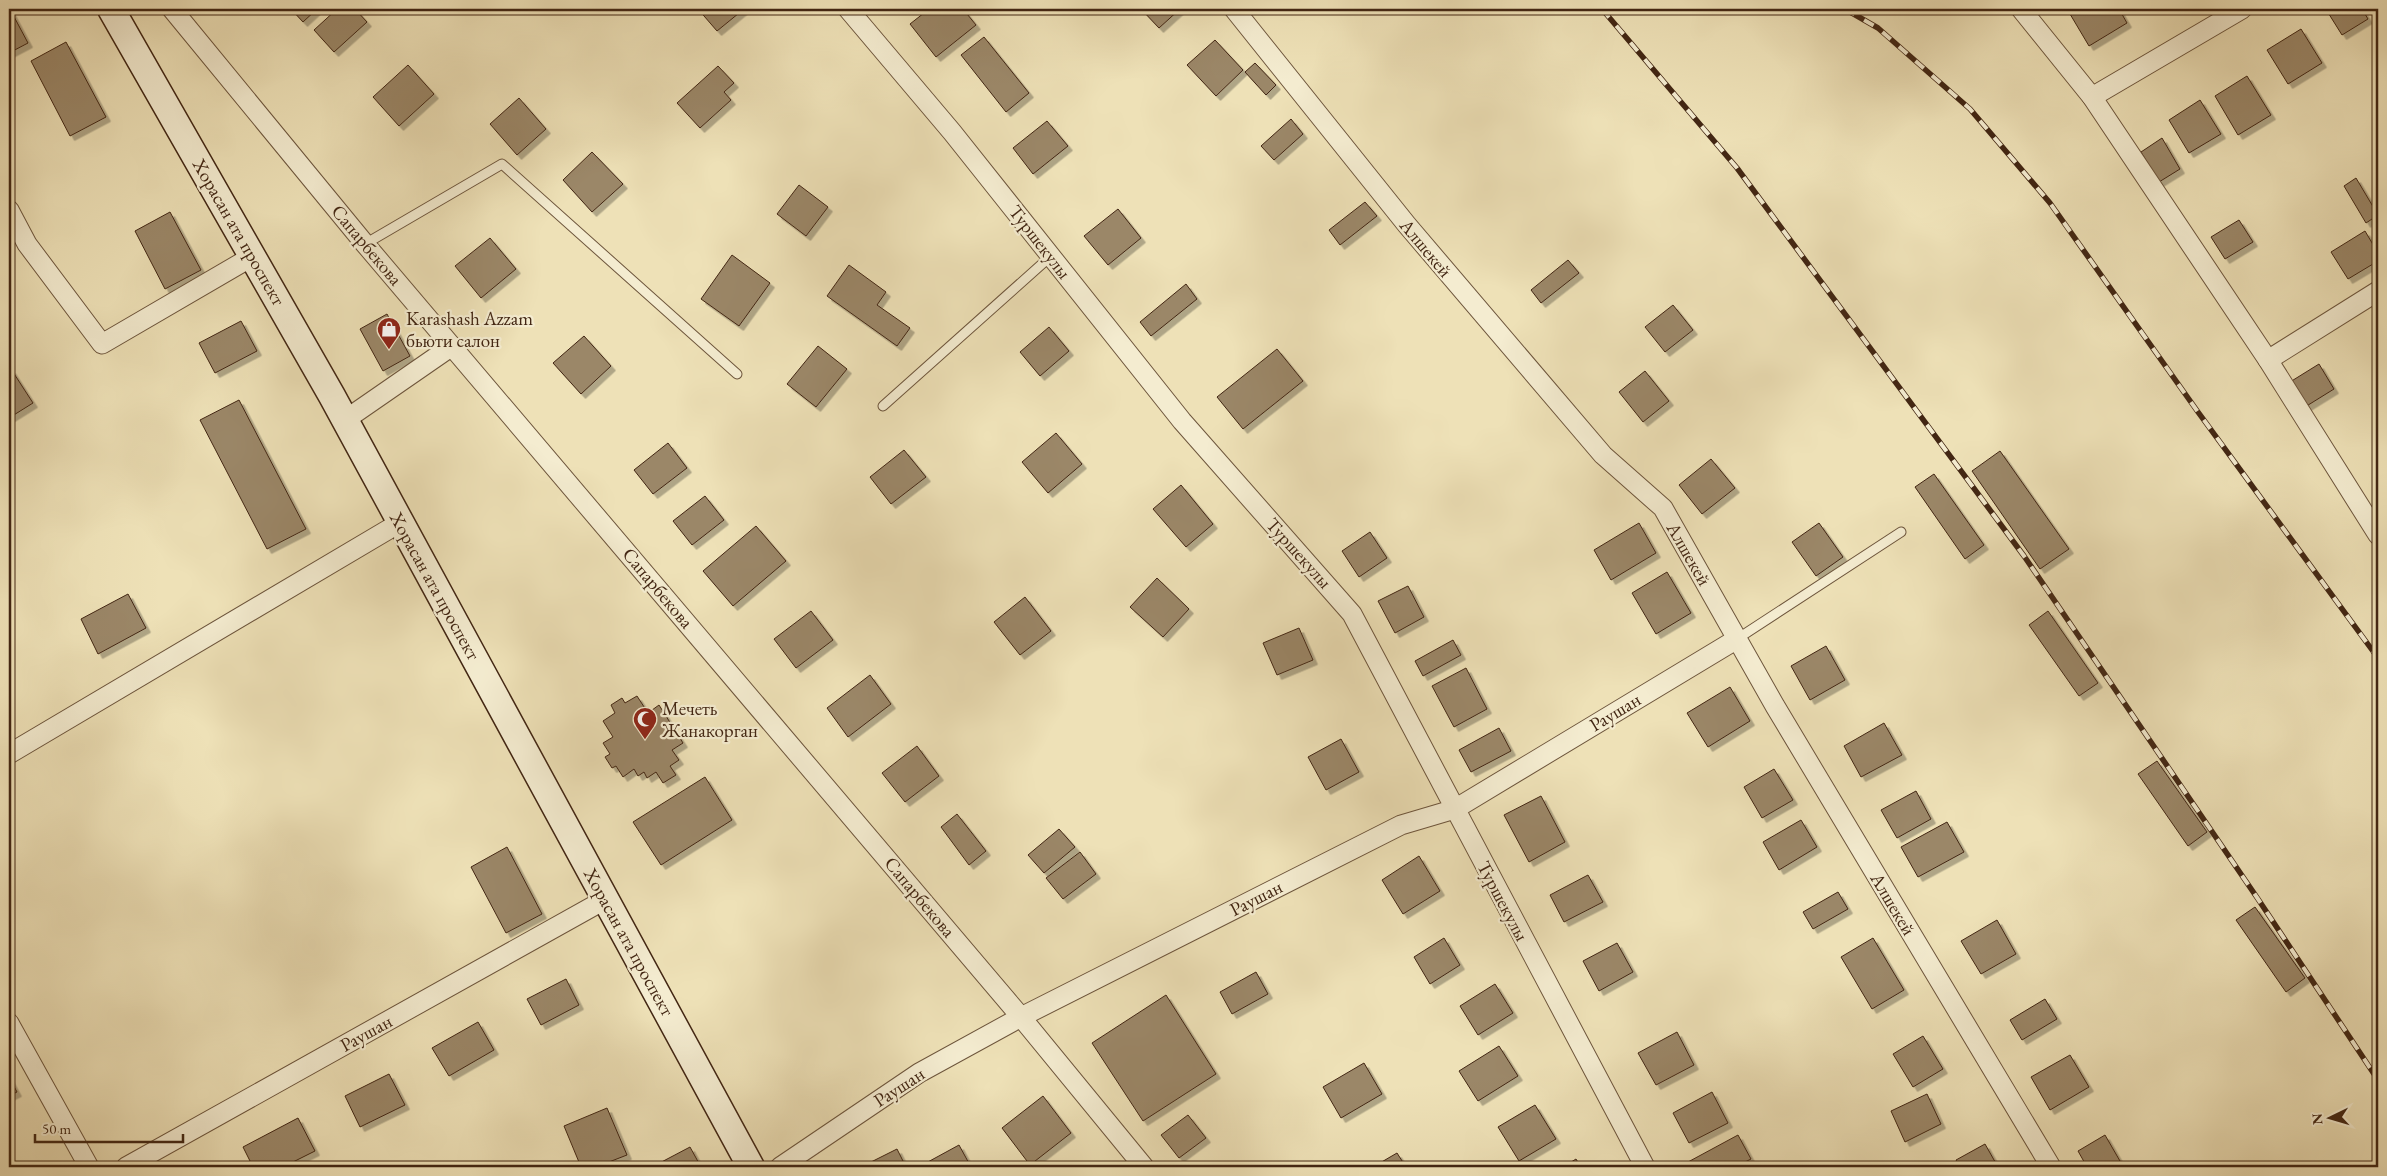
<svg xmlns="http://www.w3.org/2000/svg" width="2387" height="1176" viewBox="0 0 2387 1176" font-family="'EB Garamond',serif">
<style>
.building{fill:#9b8768;stroke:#422613;filter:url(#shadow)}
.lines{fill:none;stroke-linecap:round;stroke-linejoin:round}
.service-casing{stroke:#6d553c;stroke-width:11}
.minor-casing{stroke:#6d553c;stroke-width:21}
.secondary-casing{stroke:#422613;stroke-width:29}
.service{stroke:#f4ecd0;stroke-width:9}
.minor{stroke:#f4ecd0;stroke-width:19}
.secondary{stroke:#f4ecd0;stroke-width:26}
.rail-casing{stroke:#422613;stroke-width:5.5}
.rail{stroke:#f4ecd0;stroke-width:4;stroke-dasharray:11;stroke-linecap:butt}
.labels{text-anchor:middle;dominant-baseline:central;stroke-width:4.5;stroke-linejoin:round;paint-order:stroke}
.street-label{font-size:19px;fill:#422613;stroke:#f4ecd0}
.poi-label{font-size:19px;fill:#422613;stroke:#f4ecd0;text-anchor:start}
</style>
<defs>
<filter id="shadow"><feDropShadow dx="4.5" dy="4.5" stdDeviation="0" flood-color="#0004"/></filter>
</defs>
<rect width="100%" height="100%" fill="#eee1b7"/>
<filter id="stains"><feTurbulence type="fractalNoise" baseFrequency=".004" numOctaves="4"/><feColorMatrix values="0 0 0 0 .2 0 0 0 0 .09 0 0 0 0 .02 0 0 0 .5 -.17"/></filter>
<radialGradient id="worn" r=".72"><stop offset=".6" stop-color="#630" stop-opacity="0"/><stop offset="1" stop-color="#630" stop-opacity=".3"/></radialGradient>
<g class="building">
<polygon points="291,9 317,9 303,22"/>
<polygon points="337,9 355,9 367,22 334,52 314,30"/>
<polygon points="698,9 744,9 717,31"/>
<polygon points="929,9 963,9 976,25 936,57 910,24"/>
<polygon points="1141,9 1180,9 1159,28"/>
<polygon points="2079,9 2119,9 2127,23 2089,46 2070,14"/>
<polygon points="2329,9 2362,9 2368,19 2342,35 2327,11"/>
<polygon points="11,11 28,43 9,53 9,13"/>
<polygon points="2301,29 2322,63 2288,84 2267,50"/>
<polygon points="984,37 1029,93 1006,112 961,55"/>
<polygon points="1215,40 1243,70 1216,96 1187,65"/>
<polygon points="66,42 106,117 70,136 31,61"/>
<polygon points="1255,63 1276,85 1266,95 1245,72"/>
<polygon points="408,65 434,94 399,126 373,97"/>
<polygon points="718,66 734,83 724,92 731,100 700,128 677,103"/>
<polygon points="2247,76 2271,115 2238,135 2215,96"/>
<polygon points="519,98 546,129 517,155 490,124"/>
<polygon points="2200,100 2221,134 2189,153 2169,120"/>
<polygon points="1291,119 1303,134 1274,160 1261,146"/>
<polygon points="1047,121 1068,146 1033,174 1013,148"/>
<polygon points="2162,138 2180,169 2159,182 2141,152"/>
<polygon points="592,152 623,184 592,212 563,180"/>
<polygon points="2356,178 2378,215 2366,223 2344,186"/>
<polygon points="799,185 828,207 806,236 777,214"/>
<polygon points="1365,202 1377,216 1340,245 1329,230"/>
<polygon points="1118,209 1141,238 1108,265 1084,236"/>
<polygon points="170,212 201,270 165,289 135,231"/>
<polygon points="2239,220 2253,242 2225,259 2211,237"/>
<polygon points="2365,231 2378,253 2378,261 2348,279 2331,252"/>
<polygon points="490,238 516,269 481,298 455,266"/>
<polygon points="732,255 770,283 739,326 701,299"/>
<polygon points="1568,260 1579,273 1541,303 1531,290"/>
<polygon points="849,265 886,292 877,305 910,328 897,346 827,296"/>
<polygon points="1186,284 1197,299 1151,336 1140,322"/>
<polygon points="1673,305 1693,330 1665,352 1645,327"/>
<polygon points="387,314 410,356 383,371 360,329"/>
<polygon points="241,321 257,351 215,373 199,343"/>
<polygon points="1049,327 1069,351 1040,376 1020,352"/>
<polygon points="584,336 611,366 581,394 553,363"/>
<polygon points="818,346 847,369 816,407 787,384"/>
<polygon points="1277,349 1303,381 1243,429 1217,397"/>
<polygon points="2319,364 2334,389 2305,407 2290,382"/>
<polygon points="11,369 33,403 9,418 9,371"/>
<polygon points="1645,371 1669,401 1643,422 1619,392"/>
<polygon points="239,400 306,529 267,549 200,420"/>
<polygon points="1056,433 1082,464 1048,493 1022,462"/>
<polygon points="668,443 687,468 653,494 634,470"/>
<polygon points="904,450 926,477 891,504 870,477"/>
<polygon points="2000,451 2069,549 2040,569 1972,471"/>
<polygon points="1711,459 1735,488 1702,514 1679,485"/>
<polygon points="1934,474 1984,545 1965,559 1915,487"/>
<polygon points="1181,485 1213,524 1186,547 1153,509"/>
<polygon points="705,496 724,520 692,545 673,521"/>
<polygon points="1639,523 1656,553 1611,580 1594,550"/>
<polygon points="1819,523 1843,557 1816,576 1792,542"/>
<polygon points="756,526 786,561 733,606 703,571"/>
<polygon points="1370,532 1387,558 1359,577 1342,551"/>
<polygon points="1667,572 1691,613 1656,634 1632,593"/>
<polygon points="1157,578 1189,609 1163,637 1130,607"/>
<polygon points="1408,586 1424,617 1395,633 1378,601"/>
<polygon points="128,594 146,628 98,654 81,619"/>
<polygon points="1025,597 1051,631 1020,655 994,622"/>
<polygon points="811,611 833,640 796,668 774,639"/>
<polygon points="2048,611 2098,683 2079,696 2029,625"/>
<polygon points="1299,628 1313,660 1277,675 1263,643"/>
<polygon points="1453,640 1461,655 1423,676 1415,661"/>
<polygon points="1826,646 1845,680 1810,700 1791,666"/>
<polygon points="1466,668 1487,709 1454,727 1432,686"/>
<polygon points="870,675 891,704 848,737 827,708"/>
<polygon points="1730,687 1750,721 1708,747 1687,713"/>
<polygon points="637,696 648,713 659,705 683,743 672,750 679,760 670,766 676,775 663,783 656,772 647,778 644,772 638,776 634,769 623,777 616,766 612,768 605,757 610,754 603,743 613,737 603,721 615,713 611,705 622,698 625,703"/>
<polygon points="1884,723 1902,755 1861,777 1844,746"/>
<polygon points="1499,728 1511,751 1471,772 1459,750"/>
<polygon points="1341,739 1359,772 1326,790 1308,757"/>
<polygon points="917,746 939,776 905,802 882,773"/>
<polygon points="2157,761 2207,832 2188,846 2138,774"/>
<polygon points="1774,769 1793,800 1762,818 1744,787"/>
<polygon points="705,777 732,820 661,865 633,822"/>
<polygon points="1916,791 1931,819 1897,838 1881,810"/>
<polygon points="1541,796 1565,842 1529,862 1504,815"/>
<polygon points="957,814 986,851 969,865 941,827"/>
<polygon points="1801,820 1817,847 1779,870 1763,842"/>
<polygon points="1947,822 1964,852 1918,877 1901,847"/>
<polygon points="1059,829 1075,847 1044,873 1028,855"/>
<polygon points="507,847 542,914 506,933 471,867"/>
<polygon points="1080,852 1096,874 1063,899 1046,878"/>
<polygon points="1419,856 1440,891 1403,914 1382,880"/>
<polygon points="1588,875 1603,902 1564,922 1550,895"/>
<polygon points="1838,892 1848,909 1813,929 1803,912"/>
<polygon points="2255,907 2305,978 2286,992 2236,920"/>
<polygon points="1997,920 2016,954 1981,974 1961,941"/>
<polygon points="1444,938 1460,965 1430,984 1414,957"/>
<polygon points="1873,938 1904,990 1872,1009 1841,957"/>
<polygon points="1617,943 1633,972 1599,991 1583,961"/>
<polygon points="1256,972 1268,994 1232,1014 1220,992"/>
<polygon points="566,979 579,1005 541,1025 527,999"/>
<polygon points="1495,984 1513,1013 1478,1035 1460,1006"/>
<polygon points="1166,995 1216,1074 1143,1121 1092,1043"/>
<polygon points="2045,999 2057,1019 2022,1040 2010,1020"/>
<polygon points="478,1022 494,1050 449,1076 432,1048"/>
<polygon points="1677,1032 1694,1065 1656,1085 1638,1053"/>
<polygon points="1923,1036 1943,1069 1913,1087 1893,1054"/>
<polygon points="1499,1046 1518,1076 1478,1101 1459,1071"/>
<polygon points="2070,1055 2089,1087 2050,1110 2031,1077"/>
<polygon points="1364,1063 1382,1094 1341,1118 1323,1087"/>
<polygon points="389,1074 405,1105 360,1127 345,1096"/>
<polygon points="9,1077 17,1092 9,1096"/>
<polygon points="1712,1092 1728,1123 1689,1143 1673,1113"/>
<polygon points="1927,1094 1941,1124 1905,1142 1891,1111"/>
<polygon points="1043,1096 1071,1133 1030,1165 1002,1128"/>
<polygon points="1535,1105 1556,1139 1519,1161 1498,1127"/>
<polygon points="607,1108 627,1155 596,1167 581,1167 564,1126"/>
<polygon points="1188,1115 1206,1138 1179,1158 1161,1135"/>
<polygon points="298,1118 315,1151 283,1167 253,1167 243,1147"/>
<polygon points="1738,1135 1751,1159 1735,1167 1691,1167 1688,1162"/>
<polygon points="2105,1135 2120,1161 2108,1167 2087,1167 2078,1151"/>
<polygon points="1985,1144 1998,1167 1960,1167 1956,1160"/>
<polygon points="959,1145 971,1167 929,1167 926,1163"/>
<polygon points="690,1147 701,1167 652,1167"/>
<polygon points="897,1149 906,1167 861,1167"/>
<polygon points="1397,1153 1406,1167 1373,1167"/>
<polygon points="1576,1159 1581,1167 1563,1167"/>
</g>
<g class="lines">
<g class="service-casing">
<g id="service">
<polyline points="365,244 502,164 737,374"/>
<polyline points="883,406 1051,256"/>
<polyline points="1737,639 1901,532"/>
</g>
</g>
<g class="minor-casing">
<g id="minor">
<polyline points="172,9 365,244 1021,1017 1144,1167"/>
<polyline points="848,9 952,132 1182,421 1352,614 1645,1167"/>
<polyline points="1234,9 1407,225 1603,455 1663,508 1775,706 2051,1167"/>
<polyline points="2021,9 2092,97 2268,360 2378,535"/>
<polyline points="2092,97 2242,9"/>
<polyline points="9,210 27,244 102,344 253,256"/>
<polyline points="2268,360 2378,291"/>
<polyline points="345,420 452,346"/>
<polyline points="9,754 401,522"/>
<polyline points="9,1023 89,1167"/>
<polyline points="126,1167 606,899"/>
<polyline points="780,1167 919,1073 1021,1017 1401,825 1455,809 1737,639"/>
</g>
</g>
<g class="secondary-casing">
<polyline id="secondary" points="111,9 332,396 751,1167"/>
</g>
<use href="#service" class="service"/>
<use href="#minor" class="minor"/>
<use href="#secondary" class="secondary"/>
<g class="rail-casing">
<g id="rail">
<polyline points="1602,9 1737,168 2024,556 2258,899 2378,1080"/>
<polyline points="1845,9 1878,28 1970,109 2050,203 2198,412 2378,658"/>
</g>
</g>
<use href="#rail" class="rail"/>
</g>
<defs>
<g id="shop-pin" transform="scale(1.25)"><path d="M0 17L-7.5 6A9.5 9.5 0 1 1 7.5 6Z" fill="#8f2418" stroke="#f4ecd0"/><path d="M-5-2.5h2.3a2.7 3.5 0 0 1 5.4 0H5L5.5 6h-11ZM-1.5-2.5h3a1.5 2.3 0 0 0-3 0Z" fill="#fff"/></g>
<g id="mosque-pin" transform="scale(1.25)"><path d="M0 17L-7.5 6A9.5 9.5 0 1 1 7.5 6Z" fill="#8f2418" stroke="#f4ecd0"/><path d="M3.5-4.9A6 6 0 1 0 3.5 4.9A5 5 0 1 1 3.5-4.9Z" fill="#fff"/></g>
</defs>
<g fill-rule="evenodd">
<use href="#shop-pin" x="389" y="329"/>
<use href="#mosque-pin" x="645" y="719"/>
</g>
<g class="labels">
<g class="street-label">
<text transform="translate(239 232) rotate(60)">Хорасан ата проспект</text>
<text transform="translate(1040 242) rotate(52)">Туршекулы</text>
<text transform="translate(367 245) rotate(50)">Сапарбекова</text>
<text transform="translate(1426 248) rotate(50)">Алшекей</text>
<text transform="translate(1299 553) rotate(48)">Туршекулы</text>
<text transform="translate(1689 554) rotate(60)">Алшекей</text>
<text transform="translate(435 586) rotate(61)">Хорасан ата проспект</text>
<text transform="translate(658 588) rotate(50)">Сапарбекова</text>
<text transform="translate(1615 712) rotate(-31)">Раушан</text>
<text transform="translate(920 897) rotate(50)">Сапарбекова</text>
<text transform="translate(1256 898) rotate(-27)">Раушан</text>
<text transform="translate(1503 901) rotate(62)">Туршекулы</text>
<text transform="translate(1893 904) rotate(59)">Алшекей</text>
<text transform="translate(629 942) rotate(61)">Хорасан ата проспект</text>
<text transform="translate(366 1033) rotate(-29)">Раушан</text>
<text transform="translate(899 1087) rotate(-33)">Раушан</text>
</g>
<g class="poi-label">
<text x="406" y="318">Karashash Azzam<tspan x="406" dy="22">бьюти салон</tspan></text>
<text x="662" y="708">Мечеть<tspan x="662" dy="22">Жанакорган</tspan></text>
</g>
</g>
<rect width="2387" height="1176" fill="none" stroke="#eee1b7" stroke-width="30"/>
<rect x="10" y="10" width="2367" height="1156" fill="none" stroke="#422613" stroke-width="2.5"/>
<rect x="15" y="15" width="2357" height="1146" fill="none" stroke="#422613"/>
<g transform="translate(2330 1118) rotate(265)" stroke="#f4ecd0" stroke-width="4" paint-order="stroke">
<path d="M0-4L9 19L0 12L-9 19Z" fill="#422613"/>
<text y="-8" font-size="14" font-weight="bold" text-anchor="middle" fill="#422613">N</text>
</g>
<path d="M35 1134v8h148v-8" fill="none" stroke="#422613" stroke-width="2.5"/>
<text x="42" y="1134" font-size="15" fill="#422613" stroke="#f4ecd0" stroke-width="4" paint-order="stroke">50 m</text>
<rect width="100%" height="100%" filter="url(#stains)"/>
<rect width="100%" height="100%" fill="url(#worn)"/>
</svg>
